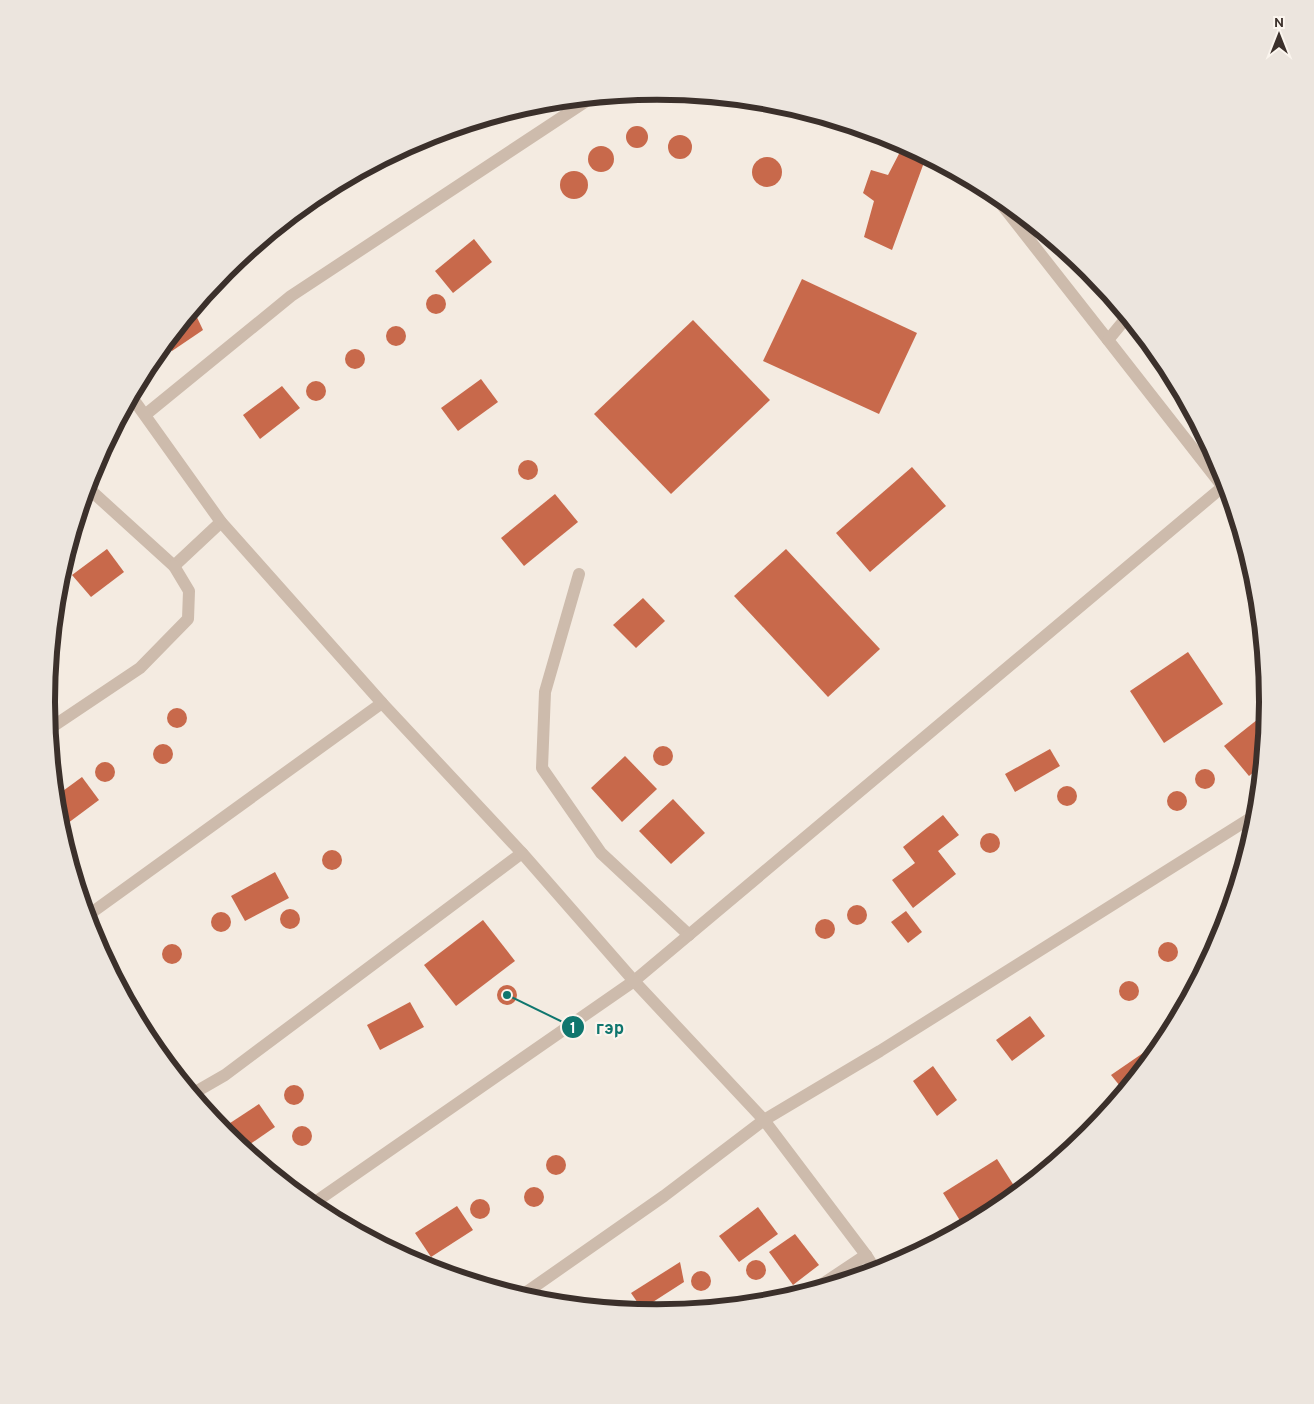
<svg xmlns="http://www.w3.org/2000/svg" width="1314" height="1404" viewBox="0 0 1314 1404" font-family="Overpass,sans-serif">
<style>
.building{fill:#c8694b}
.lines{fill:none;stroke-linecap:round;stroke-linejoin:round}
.service{stroke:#cdbbac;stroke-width:12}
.minor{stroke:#cdbbac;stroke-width:12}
.tertiary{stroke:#cdbbac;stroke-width:12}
.rim{fill:none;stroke:#3b302b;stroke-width:6}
.leader{fill:none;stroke:#0f766e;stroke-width:2}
.callout-dot{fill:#0f766e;stroke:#fbf5ee;stroke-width:2}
.mark-label{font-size:15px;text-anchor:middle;font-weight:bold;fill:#fff}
.callout-label{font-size:18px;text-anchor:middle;font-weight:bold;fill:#0f766e;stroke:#fbf5ee;stroke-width:4.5;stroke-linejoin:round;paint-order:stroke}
</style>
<rect width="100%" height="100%" fill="#f4ebe1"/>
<g class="building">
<circle cx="637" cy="137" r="11"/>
<circle cx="680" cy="147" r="12"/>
<circle cx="601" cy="159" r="13"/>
<polygon points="901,150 926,157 892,250 864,237 874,201 863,193 871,170 888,175"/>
<circle cx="767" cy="172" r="15"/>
<circle cx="574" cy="185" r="14"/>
<polygon points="329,188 323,197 320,199 311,199"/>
<polygon points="299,209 297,217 294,220 284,222"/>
<polygon points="474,239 492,262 453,293 435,271"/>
<polygon points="802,279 917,333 879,414 763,361"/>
<circle cx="436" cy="304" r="10"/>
<polygon points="193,309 203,330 172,351 167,341"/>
<polygon points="693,320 770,400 671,494 594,414"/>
<circle cx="396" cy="336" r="10"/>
<circle cx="355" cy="359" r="10"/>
<polygon points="481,379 498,402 458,431 441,408"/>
<circle cx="316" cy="391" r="10"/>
<polygon points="282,386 300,408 260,439 243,415"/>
<circle cx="528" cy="470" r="10"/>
<polygon points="912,467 946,506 870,572 836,533"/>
<polygon points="555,494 578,522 524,566 501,538"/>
<polygon points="107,549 124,572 91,597 72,575"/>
<polygon points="786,549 880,649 828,697 734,596"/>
<polygon points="57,590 64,595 65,601 62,607 55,610"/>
<polygon points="643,598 665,621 636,648 613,625"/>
<polygon points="1188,652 1223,704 1164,743 1130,691"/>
<circle cx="177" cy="718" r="10"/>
<polygon points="1267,712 1261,766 1249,776 1224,746"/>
<circle cx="163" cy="754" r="10"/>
<circle cx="663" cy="756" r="10"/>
<polygon points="1050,749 1060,766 1015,792 1005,774"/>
<polygon points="625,756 657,789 622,822 591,788"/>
<circle cx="105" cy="772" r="10"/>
<circle cx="1205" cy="779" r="10"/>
<polygon points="82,777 99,800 60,829 56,796"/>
<circle cx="1067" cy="796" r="10"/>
<circle cx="1177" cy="801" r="10"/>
<polygon points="673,799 705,833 671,864 639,831"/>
<polygon points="943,815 959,835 938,851 956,874 913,908 892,880 915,863 903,847"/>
<circle cx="990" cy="843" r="10"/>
<circle cx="332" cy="860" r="10"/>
<polygon points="275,872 289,898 245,921 231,896"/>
<circle cx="857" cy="915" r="10"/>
<circle cx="290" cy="919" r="10"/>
<polygon points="906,911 922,932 908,943 891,922"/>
<circle cx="221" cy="922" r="10"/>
<circle cx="825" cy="929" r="10"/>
<polygon points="483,920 515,961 456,1006 424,965"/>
<circle cx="1168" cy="952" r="10"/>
<circle cx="172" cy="954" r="10"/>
<circle cx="1129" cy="991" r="10"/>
<circle cx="507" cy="995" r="10"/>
<polygon points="410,1002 424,1027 380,1050 367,1025"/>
<polygon points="1030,1016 1045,1036 1012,1061 996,1040"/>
<polygon points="1146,1051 1151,1058 1124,1091 1111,1075"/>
<polygon points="933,1066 957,1100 937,1116 913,1081"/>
<circle cx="294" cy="1095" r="10"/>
<polygon points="259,1104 275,1127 243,1149 221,1129"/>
<circle cx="302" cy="1136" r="10"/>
<circle cx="556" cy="1165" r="10"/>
<polygon points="997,1159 1018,1192 996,1210 964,1227 943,1193"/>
<circle cx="534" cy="1197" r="10"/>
<circle cx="480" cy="1209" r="10"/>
<polygon points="457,1206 473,1230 431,1257 415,1233"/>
<polygon points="758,1207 778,1234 739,1262 719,1236"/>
<polygon points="795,1234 819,1265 793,1285 769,1252"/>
<circle cx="756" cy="1270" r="10"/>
<polygon points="680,1262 684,1282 642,1309 631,1293"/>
<circle cx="701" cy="1281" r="10"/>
</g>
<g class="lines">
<polyline class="service" points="579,574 545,692 542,768 601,853 689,935"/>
<g class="minor">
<polyline points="991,191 1108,340"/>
<polyline points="1127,317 1108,340 1223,487 1229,493"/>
<polyline points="145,415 291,296 591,98"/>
<polyline points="87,487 174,566 221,522"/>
<polyline points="49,729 140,668 188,619 189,591 174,566"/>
<polyline points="87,916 382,703"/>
<polyline points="192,1094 225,1075 522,853"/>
<polyline points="311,1205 634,981 1226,484"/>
<polyline points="815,1289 866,1255"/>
<polyline points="521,1296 664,1196 764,1120 880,1051 1257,814"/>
</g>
<polyline class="tertiary" points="131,396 221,522 382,703 522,853 634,981 764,1120 866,1255 876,1271"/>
</g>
<path d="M0 0H1314V1404H0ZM55 702a602 602 0 1 1 1204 0a602 602 0 1 1-1204 0Z" fill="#ece5de" fill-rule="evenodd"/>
<path class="rim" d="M55 702a602 602 0 1 1 1204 0a602 602 0 1 1-1204 0Z"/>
<path class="leader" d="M507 995L573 1027"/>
<g class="callout-dot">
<circle cx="507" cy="995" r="5"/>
<circle cx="573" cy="1027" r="12"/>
</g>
<g class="mark-label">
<text x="573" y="1033">1</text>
</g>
<g class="callout-label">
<text x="610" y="1034">гэр</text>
</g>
<g transform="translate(1279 35)" stroke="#fbf5ee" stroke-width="4" paint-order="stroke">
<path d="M0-4L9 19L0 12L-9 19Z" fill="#3b302b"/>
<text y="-8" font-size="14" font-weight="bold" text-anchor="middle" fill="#3b302b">N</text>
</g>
</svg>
